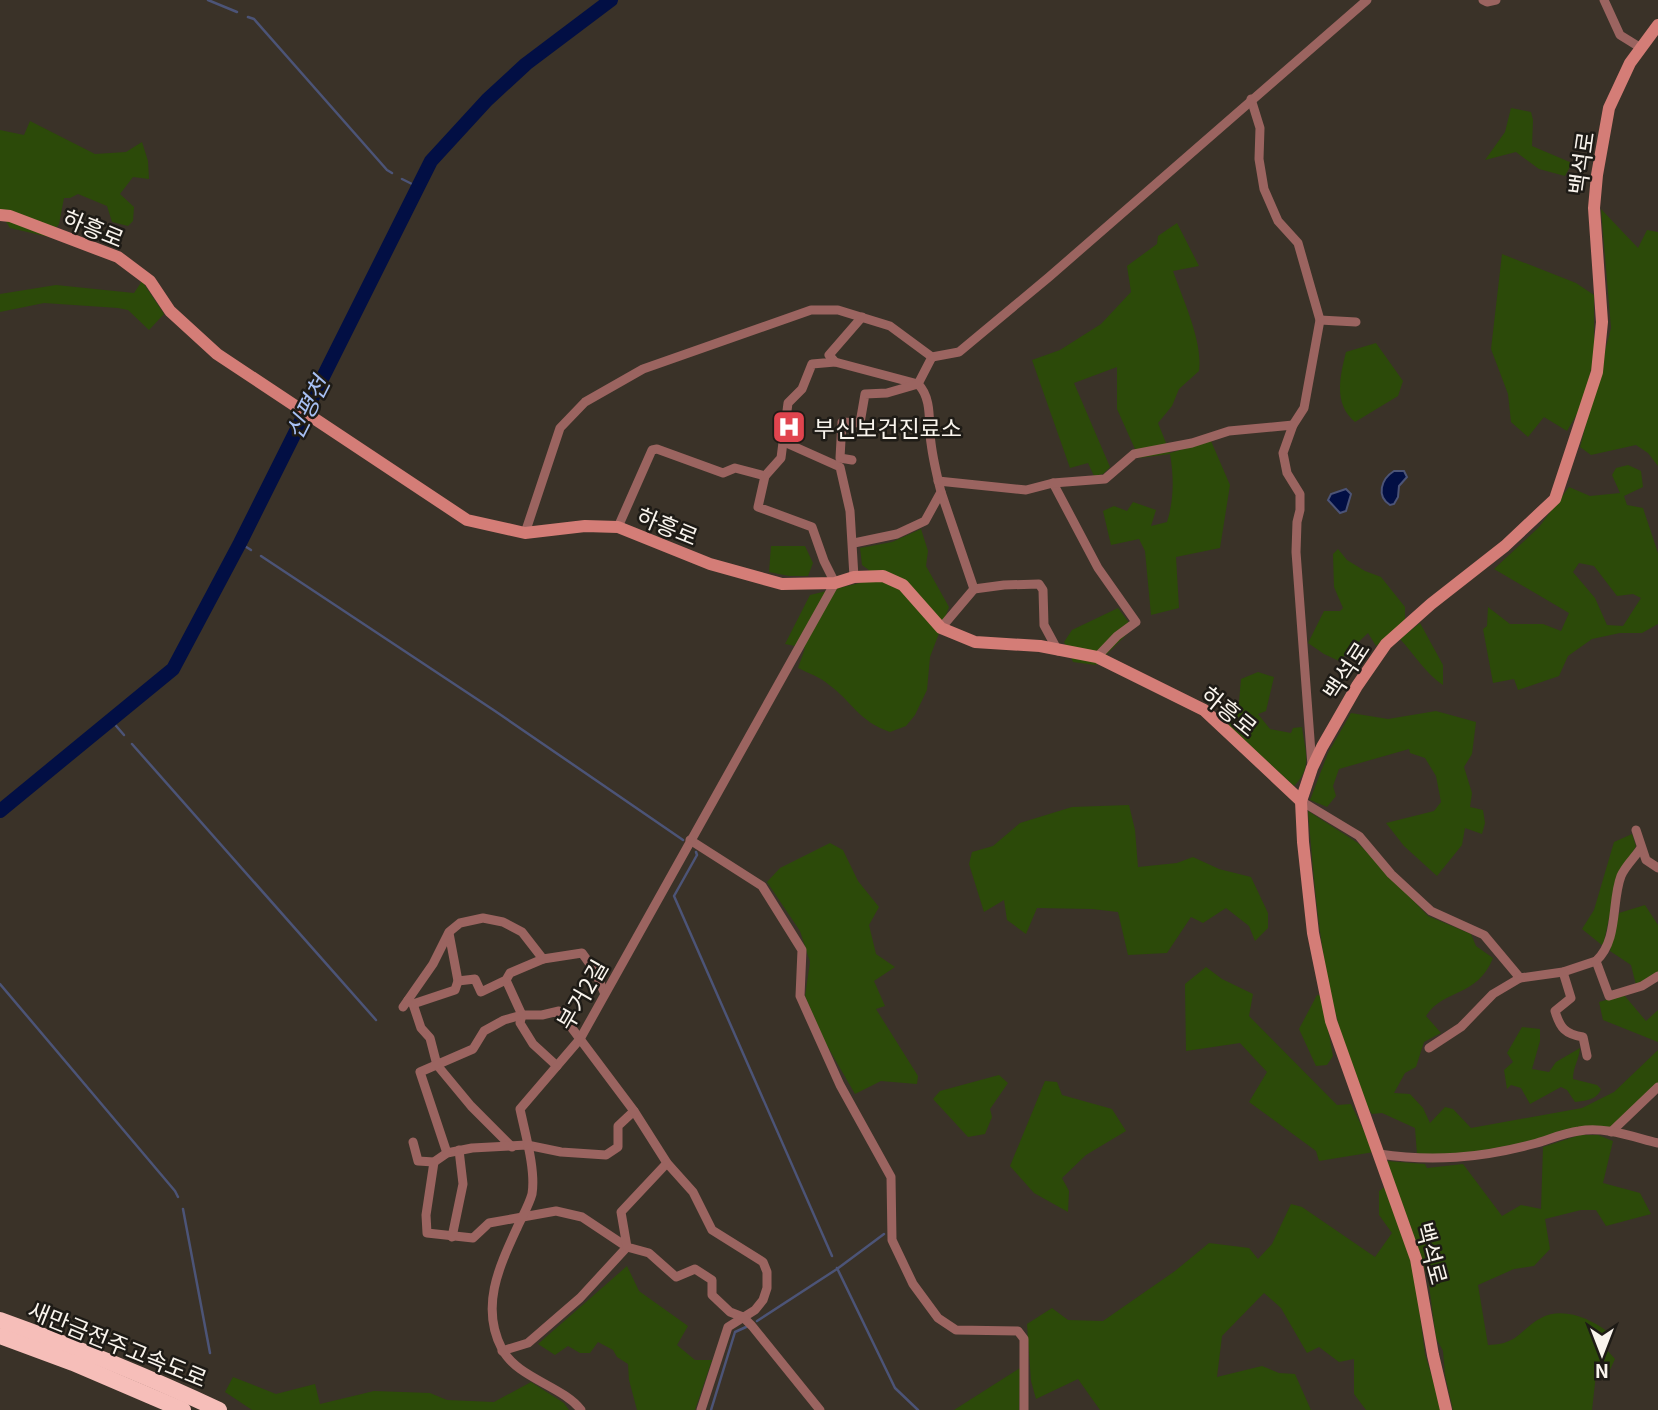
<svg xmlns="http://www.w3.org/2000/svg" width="1658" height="1410" viewBox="0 0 1658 1410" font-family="Georgia,'Noto Sans KR',serif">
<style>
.green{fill:#2c4a09;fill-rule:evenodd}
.water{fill:#020f44;stroke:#4c5477;stroke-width:2}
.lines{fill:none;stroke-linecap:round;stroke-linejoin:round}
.stream{stroke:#4c5477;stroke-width:2.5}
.river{stroke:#020f44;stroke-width:14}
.street{stroke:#9b6460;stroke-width:9}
.secondary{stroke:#d47d77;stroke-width:12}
.highway{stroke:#f6beb9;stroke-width:16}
.labels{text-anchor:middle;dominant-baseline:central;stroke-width:5;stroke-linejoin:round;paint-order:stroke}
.street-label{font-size:23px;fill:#f9f4ed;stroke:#1e1b16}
.poi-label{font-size:23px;fill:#f9f4ed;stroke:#1e1b16;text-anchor:start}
.water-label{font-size:24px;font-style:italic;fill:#a7c0f4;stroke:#1e1b16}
</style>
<rect width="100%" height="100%" fill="#3a3228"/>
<g class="green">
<polygon points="1511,108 1531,112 1533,120 1532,146 1572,163 1565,176 1539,169 1516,152 1485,160 1505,132"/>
<polygon points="30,121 95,154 126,152 142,142 148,161 149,179 133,177 120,194 134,207 133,221 128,226 112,222 107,206 78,194 70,198 64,198 59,224 49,237 10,228 0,212 0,130 24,135"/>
<polygon points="1601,209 1638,248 1647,230 1658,232 1658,466 1648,453 1636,445 1591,455 1580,447 1611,328"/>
<path d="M1177,223l22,43 -26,5c10,29 30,70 26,100l-20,18 -7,17 -14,17 12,30 41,-12 19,44 -10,63 -44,9 3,51 -28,7 -6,-64 -6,-12 -28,6 -8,-34 11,-5 13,5 6,-9 23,8 -5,16 16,-4c7,-22 7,-45 3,-68l-31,4 -22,-49v-42l-43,16 36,84 -7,7 -9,2 -6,-13 -18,5 -38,-108 28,-10 41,-26 30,-32 -4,-26 30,-22 1,-8z"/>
<polygon points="1502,254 1576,283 1594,295 1594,359 1581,407 1567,431 1544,417 1528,437 1511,422 1508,394 1491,349"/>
<polygon points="142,281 164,314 149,330 128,310 118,308 44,303 0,312 0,294 56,285 134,293"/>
<path d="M1376,343l27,38 -5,15 -43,26c-22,-18 -15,-46 -9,-70z"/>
<path d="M1628,465l13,6 2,16 -19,9 3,9 16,3 15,45v71l-16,9h-22l-28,6 -24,17 -9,20 -41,14 -4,-11 -21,4 -10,-54 4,-3 1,-19 22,17h33l18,7 8,-18 -75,-44 45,-42 30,-40 21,9 30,-3 -8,-18 4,-7zM1579,563l15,3 23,30 16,-2 8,4 -18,28 -16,-1 -12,-27 -22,-26z"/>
<path d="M921,529l7,22 -2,15 23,41 -19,50 -3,33 -12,25 -9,11 -16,6c-32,-11 -37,-30 -62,-48 -8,-7 -20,-11 -30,-16l7,-20 -20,-4 25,-49 54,-13 5,-12 -7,-5 -2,-17 32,-6z"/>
<polygon points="771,546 805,546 813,563 808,576 789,576 769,572"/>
<polygon points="1338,549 1347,560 1365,571 1381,577 1405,607 1405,621 1376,646 1368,633 1339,661 1324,654 1308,643 1324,611 1340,611 1343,608 1334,587 1333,554"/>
<polygon points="1118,608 1133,628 1096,665 1073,662 1064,642 1072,630"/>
<path d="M1420,623l23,42v20c-17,-11 -29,-31 -43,-46z"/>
<path d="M1258,672l16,5 -8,34 -8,3 12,15 21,4 2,-5 9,-1c3,24 11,40 -8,59l-65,-60 5,-24h5l2,-23z"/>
<polygon points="1436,711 1476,722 1472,754 1464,767 1472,793 1470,807 1483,810 1485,823 1482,834 1465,828 1462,845 1437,876 1404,846 1386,823 1434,811 1441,802 1436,776 1425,758 1410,753 1409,749 1339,769 1333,786 1336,796 1327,807 1310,800 1328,753 1351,713 1388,719"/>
<polygon points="1129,805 1135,830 1138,867 1177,863 1193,857 1219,869 1251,877 1268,913 1268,928 1255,941 1249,926 1226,908 1203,923 1191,917 1167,953 1128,955 1118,912 1092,909 1037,908 1026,934 1007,920 1004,900 984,912 969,864 972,852 993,846 1020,823 1072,807"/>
<path d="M1308,811l50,32 70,73 43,18 5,12 17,12c-16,40 -49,30 -67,58l15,17 -17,9 -8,25 -11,6 -11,20 16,1 13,14 7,15 15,-16 8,2 18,19 111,-20 32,-16 44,-42v33l-48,46 -26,-3 -57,16 -64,12h-46l-2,-26 -33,-15 -10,1 -4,-6c-12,-31 -24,-61 -32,-93 -17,-66 -22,-135 -28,-204z"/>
<polygon points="1632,834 1636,846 1617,881 1603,946 1582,929 1594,910 1614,842"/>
<polygon points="830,843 843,850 858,881 879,907 869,925 876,954 895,967 874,981 885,1006 876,1009 918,1076 917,1084 881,1081 855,1094 825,1042 805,996 810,962 800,931 767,882 780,868"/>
<polygon points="1645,905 1658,925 1658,973 1636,985 1631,965 1610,951 1619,913"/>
<polygon points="1206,967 1222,979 1253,994 1249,1016 1337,1105 1351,1104 1374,1152 1319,1161 1316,1151 1249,1102 1267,1072 1240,1043 1186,1051 1185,984"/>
<polygon points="1317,995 1322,996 1333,1056 1327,1065 1316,1066 1299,1029"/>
<polygon points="1624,995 1646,1021 1658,1010 1658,1042 1603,1020 1599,1002"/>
<path d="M1522,1027l18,2v12l-8,28 17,3 7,-10 24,-14c-1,12 -7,19 -7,31l24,6 4,4c-4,11 -16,12 -26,13l-8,-12 -6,-3 -31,17 -9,-16 -10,-3 -4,4 -3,-19 9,-8 -6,-9z"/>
<polygon points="999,1075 1008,1083 990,1109 992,1117 985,1134 968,1137 933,1099 940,1091"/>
<polygon points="1045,1081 1057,1082 1062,1095 1112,1109 1126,1131 1086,1155 1062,1178 1069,1191 1068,1212 1034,1193 1010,1166"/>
<path d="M1580,1135h18l15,6 -10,42 37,10 11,21 -45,12 -10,-16h-15l-36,9 5,30 -16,17 -20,3 -36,16 10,60c31,-1 31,-15 53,-27 22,-12 50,1 67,14l1,8 -3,9 9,10 -7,15h-12l-4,36h-139l-8,-35 -2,-24 -7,-13 -8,-60 -41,-117 38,3 2,4 36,-4 39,52 19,-11 20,4 2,-62z"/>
<polygon points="1386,1186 1414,1271 1425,1354 1442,1410 1366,1410 1354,1394 1354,1359 1339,1362 1319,1347 1307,1353 1281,1308 1264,1293 1222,1336 1217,1377 1262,1366 1279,1373 1295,1374 1311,1410 1100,1410 1078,1379 1036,1399 1031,1381 1027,1324 1052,1308 1068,1320 1103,1321 1175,1271 1209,1243 1249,1248 1258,1259 1272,1244 1291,1204 1302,1207 1375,1257 1392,1233 1379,1215 1379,1191"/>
<polygon points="627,1266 639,1291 688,1326 677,1345 695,1360 712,1360 695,1410 637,1410 629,1380 628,1364 617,1357 613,1350 598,1342 590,1353 580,1353 568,1346 555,1355 538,1344"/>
<polygon points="1020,1368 1019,1410 954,1410"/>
<polygon points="233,1377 276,1394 315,1384 320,1404 374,1391 430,1393 447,1400 494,1402 531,1382 564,1403 569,1410 252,1410 225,1392"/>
</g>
<g class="water">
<path d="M1394,471h10l3,6 -8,9 -1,11 -4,7 -4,1c-14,-9 -9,-26 4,-34z"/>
<polygon points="1346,489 1351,494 1346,511 1340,513 1328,500 1331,494"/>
</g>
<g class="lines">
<g class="stream">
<polyline points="208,0 237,12"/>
<polyline points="248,17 254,19 387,170 392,173"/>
<polyline points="402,179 418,187"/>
<polyline points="240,543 251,550"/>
<polyline points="261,556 495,711 683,840"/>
<polyline points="111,720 124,735"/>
<polyline points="132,744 376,1020"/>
<polyline points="696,852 697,855 674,896 832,1256"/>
<polyline points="0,984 175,1191 178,1197"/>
<polyline points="183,1209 210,1353"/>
<polyline points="837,1268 895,1388 918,1410"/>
<polyline points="757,1321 837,1269 884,1234"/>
<polyline points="711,1410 735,1332 746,1327"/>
</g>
<polyline class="river" points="0,811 173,669 240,543 431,161 487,100 526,64 611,0"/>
<g class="street">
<polyline points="1483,0 1487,2 1496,0"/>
<polyline points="1604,0 1620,35 1641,48"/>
<polyline points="1251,99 1260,128 1259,159 1264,189 1278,221 1298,243 1320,320 1304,408 1293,425 1283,453 1287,473 1300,494 1300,510 1297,522 1296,552 1312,766"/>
<polyline points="1320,320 1356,322"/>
<path d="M835,362l83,22c15,15 10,40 13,59 2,16 6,33 10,49l-16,29 -28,13 -43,9"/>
<polyline points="784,442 840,467 850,511 854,577"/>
<polyline points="852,460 840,458 842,422 860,423 865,394 887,393 918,384 932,357"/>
<polyline points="938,481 1026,490 1053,483 1098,568 1136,622 1117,636 1097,657"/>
<polyline points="1053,483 1105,479 1134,454 1192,443 1229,431 1293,425"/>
<polyline points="618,527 652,450 657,449 723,473 735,468 765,476 781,458 788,403 802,389 812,364 835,362 829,355 862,317"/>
<polyline points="525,533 560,428 585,402 643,369 811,310 838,310 890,326 932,357 959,352 1049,277 1367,0"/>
<polyline points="974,589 1004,585 1039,584 1043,590 1044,625 1058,651"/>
<polyline points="941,628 974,589 941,492"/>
<polyline points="1301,801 1359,836 1391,874 1431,911 1484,935 1520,978 1563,972 1596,961"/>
<polyline points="1636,830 1646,860 1658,868"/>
<polyline points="690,840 762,886 802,950 800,996 840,1085 891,1177 892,1240 913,1284 938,1318 956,1330 1018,1331 1024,1339 1024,1410"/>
<path d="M1641,848c-6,9 -16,18 -20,28 -10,26 -2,64 -25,85l13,35 33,-10 16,-10"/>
<path d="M1563,972l8,26 -16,13c5,17 10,23 28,26l4,19"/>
<polyline points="506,980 522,1015 520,1023 533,1044 557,1066"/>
<polyline points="458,981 475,979 481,992 506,980 510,973 543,959"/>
<polyline points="408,1000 413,1004 421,1028 430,1038 437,1065 471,1106 512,1147"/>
<polyline points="413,1004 455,990 458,981 449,933"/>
<polyline points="403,1007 433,964 449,932 460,923 483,918 503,922 522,932 543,959 582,953 595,971 604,992"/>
<polyline points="1429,1048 1461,1027 1493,994 1520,978"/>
<polyline points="1611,1132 1658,1087"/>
<polyline points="413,1142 418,1161 434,1162 447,1153 472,1148 527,1145 561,1152 606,1155 618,1147 618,1126 634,1111"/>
<polyline points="447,1153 420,1072 473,1049 484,1031 504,1020 522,1015 542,1015 559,1011 634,1111 667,1163 693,1192 712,1230 763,1262 767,1272 767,1288 763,1300 755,1310 728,1327 701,1410"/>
<path d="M1379,1154c53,8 101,4 154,-10 15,-4 30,-11 46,-13 25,-5 54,6 79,12"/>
<polyline points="434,1162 426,1215 427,1233 473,1238 489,1223 556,1211 582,1217 627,1247 580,1298 528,1343 502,1351"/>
<polyline points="667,1163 621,1212 627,1247 649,1253 676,1277 695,1269 712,1280 712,1295 730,1312 743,1317 752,1326 820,1410"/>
<polyline points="452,1237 463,1184 459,1150"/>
<path d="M581,1410c-18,-24 -64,-32 -79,-61 -22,-42 -3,-82 15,-121 5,-11 12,-23 15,-34 4,-24 -7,-61 -12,-85l60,-70 255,-456 -11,-22 -12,-34 -54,-20 7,-31"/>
</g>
<g class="secondary">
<polyline points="0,215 10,216 118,257 150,281 170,311 217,354 467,520 525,533 585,526 618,527 710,564 782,584 835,583 854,577 883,576 903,585 941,628 975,642 1040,646 1097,657 1204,710 1301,801"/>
<polyline points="1446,1410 1433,1355 1416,1259 1331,1021 1313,933 1303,842 1301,801 1312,768 1322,747 1357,686 1386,644 1431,604 1505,546 1555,499 1597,372 1602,322 1594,208 1597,175 1609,108 1630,63 1658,25"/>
</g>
<g class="highway">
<path d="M0,1320c75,27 147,56 219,90"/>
<polyline points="0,1336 73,1363 183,1410"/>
</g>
</g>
<defs>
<g id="hospital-square" transform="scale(1.75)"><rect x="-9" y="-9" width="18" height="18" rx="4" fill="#e0444e" stroke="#1e1b16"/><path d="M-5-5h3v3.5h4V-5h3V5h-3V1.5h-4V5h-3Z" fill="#fff"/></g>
</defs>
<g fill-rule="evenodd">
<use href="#hospital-square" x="789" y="427"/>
</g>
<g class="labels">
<g class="street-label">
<text transform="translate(1580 163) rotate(-82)">백석로</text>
<text transform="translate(94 227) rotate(22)">하흥로</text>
<text transform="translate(668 525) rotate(22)">하흥로</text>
<text transform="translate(1345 670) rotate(-57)">백석로</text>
<text transform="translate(1230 710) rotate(39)">하흥로</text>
<text transform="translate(581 994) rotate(-60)">부거2길</text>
<text transform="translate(1433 1253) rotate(75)">백석로</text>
<text transform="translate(118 1343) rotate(22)">새만금전주고속도로</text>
</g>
<g class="poi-label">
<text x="814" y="427">부신보건진료소</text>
</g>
<g class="water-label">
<text transform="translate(306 407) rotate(-63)">신평천</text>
</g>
</g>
<g transform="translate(1602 1354) rotate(180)" stroke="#1e1b16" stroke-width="5" paint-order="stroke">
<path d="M0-5L12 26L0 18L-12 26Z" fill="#f9f4ed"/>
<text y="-10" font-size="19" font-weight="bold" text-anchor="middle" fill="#f9f4ed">N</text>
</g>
</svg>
